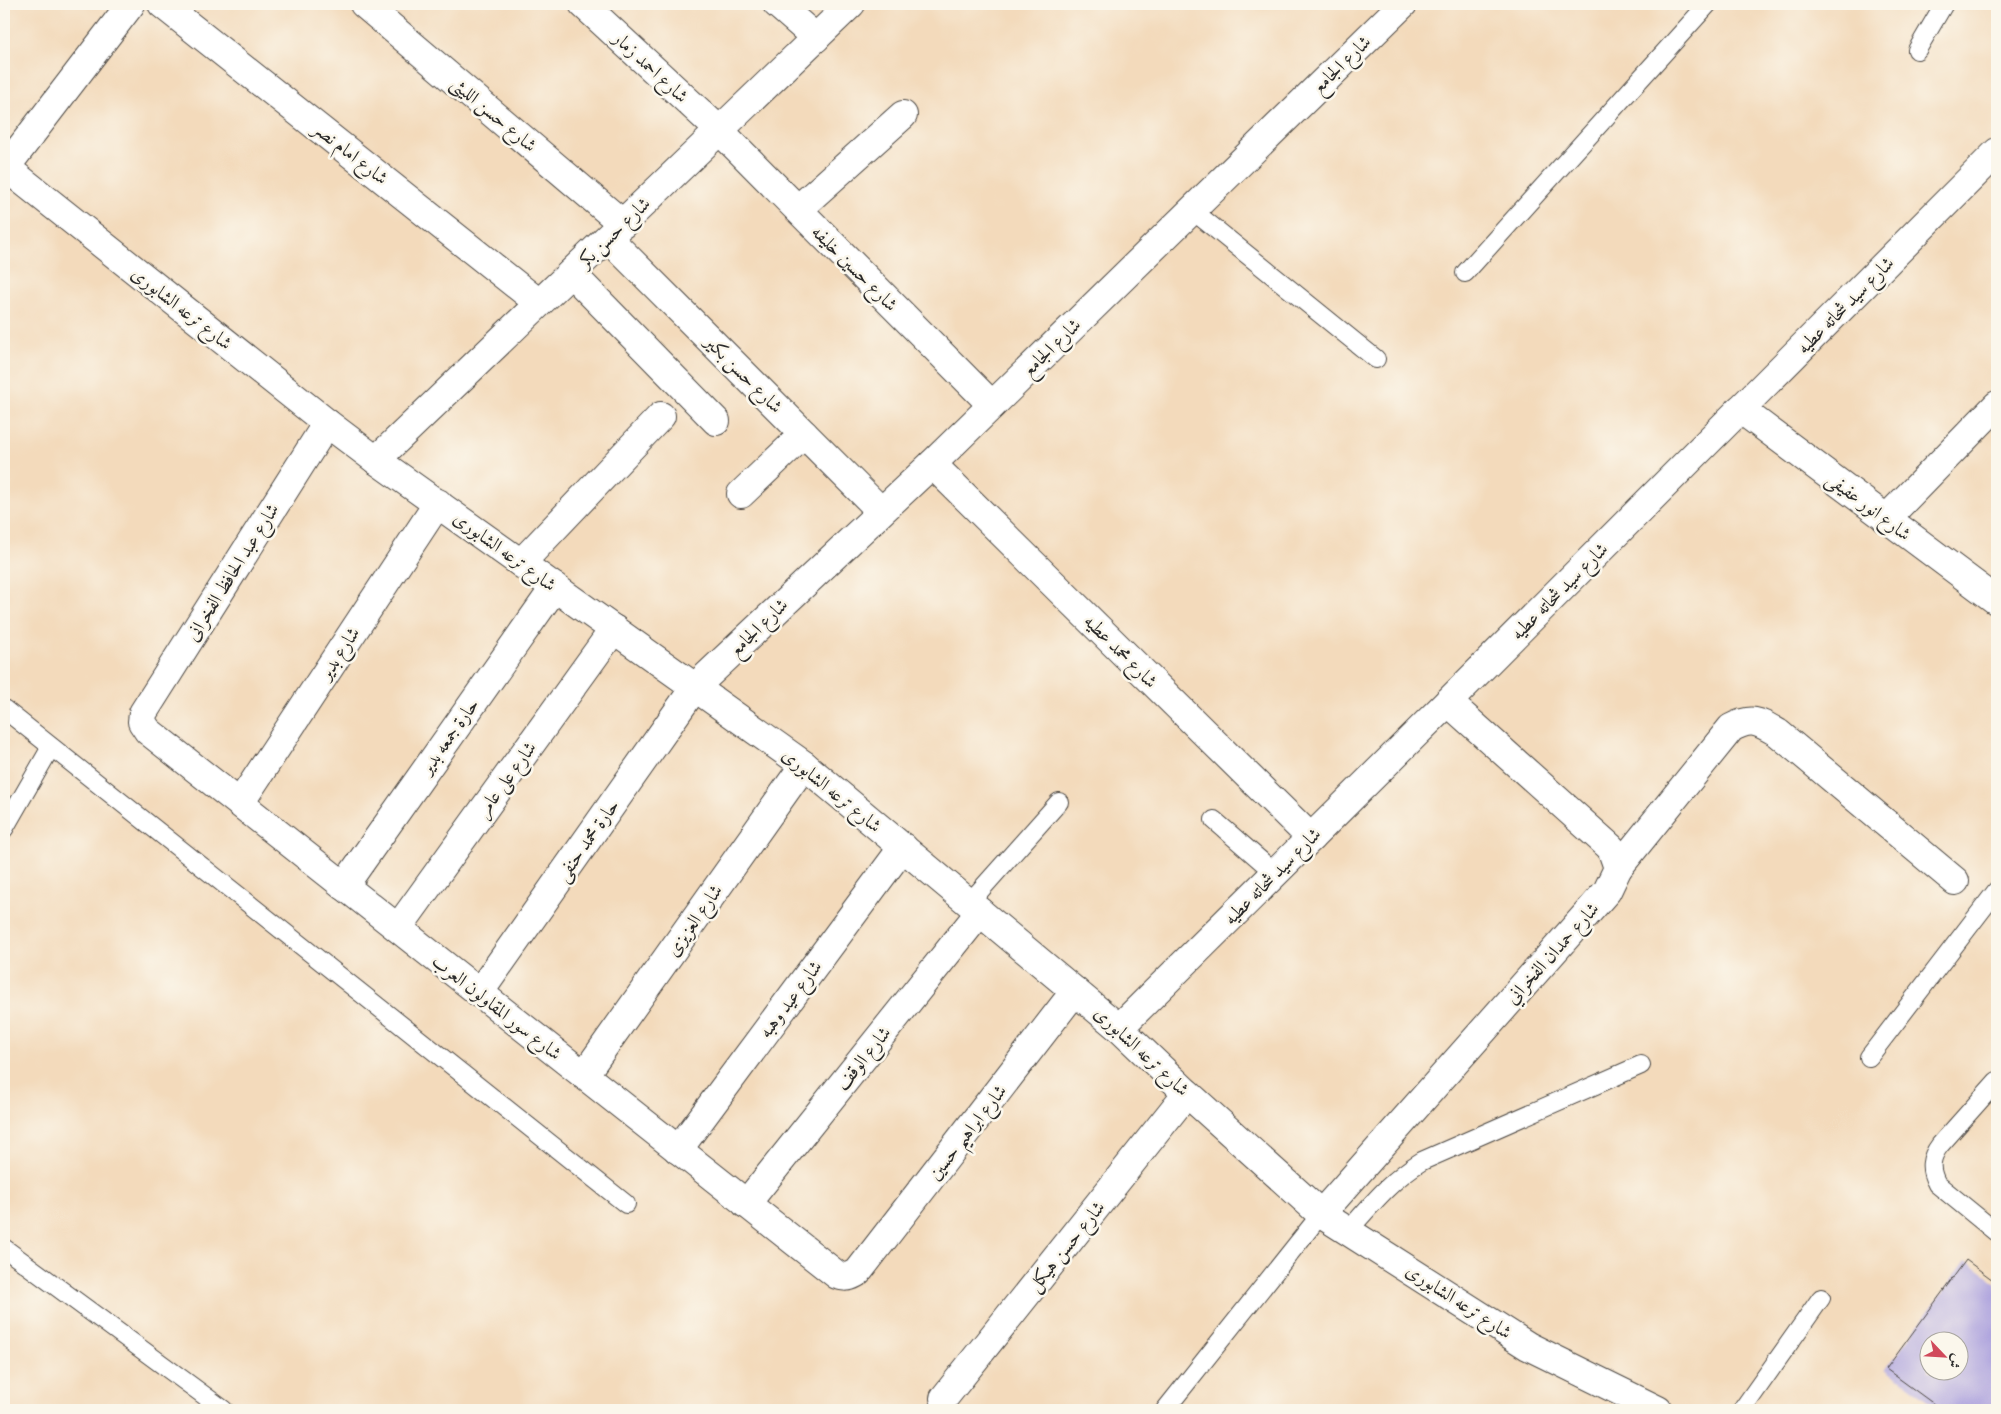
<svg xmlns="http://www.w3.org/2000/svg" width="2001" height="1414" viewBox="0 0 2001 1414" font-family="'EB Garamond',Amiri,serif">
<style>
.building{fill:#afa4de;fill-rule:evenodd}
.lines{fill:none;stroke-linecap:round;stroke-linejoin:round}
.service-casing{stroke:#494541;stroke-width:20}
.minor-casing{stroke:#494541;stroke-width:30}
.service{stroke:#fff;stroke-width:18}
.minor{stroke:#fff;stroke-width:28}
.labels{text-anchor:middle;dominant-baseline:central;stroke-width:5;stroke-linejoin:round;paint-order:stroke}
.street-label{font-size:19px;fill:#2b2b2b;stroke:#fbf7ec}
</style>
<rect width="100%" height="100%" fill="#fbf7ec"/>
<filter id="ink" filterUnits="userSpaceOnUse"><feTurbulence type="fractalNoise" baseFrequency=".02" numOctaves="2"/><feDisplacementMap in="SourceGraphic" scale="10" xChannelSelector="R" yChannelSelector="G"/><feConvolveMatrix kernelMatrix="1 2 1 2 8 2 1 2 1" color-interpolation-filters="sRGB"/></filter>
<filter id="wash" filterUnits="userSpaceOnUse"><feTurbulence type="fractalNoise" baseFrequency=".0096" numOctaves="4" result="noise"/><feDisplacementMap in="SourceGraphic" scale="20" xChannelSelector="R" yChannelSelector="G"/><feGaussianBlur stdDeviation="1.12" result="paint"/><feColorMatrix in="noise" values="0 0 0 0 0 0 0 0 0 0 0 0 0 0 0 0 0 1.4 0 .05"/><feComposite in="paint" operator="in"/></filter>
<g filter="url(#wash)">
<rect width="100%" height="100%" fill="#f3dabb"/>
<g id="blocks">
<path class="building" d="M1966,1260l31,23v127h-55l-56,-41zM1928,1342h30v30h-30z"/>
</g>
</g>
<g filter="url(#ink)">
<use href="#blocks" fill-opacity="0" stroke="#494541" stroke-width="1"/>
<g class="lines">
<g class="service-casing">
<g id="service">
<polyline points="1917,50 1944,4"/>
<polyline points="1192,210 1376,359"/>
<polyline points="1465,273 1708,4"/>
<polyline points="4,709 626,1204"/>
<polyline points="1214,820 1275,873"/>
<polyline points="4,829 51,747"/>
<polyline points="969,903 1059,802"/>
<polyline points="1869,1057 1997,890"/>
<path d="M1997,1081l-57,64c-10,13 -11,24 -3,39l60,49"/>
<path d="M1348,1231c23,-26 44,-52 74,-70l219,-96"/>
<polyline points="4,1248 224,1410"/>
<polyline points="1165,1410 1321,1214"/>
<polyline points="1742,1410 1821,1298"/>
</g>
</g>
<g class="minor-casing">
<g id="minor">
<polyline points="162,4 539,303"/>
<polyline points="364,4 623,224"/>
<polyline points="583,4 719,130 992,405"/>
<polyline points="777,4 816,38"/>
<polyline points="4,166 327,423 376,460 804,765 1119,1028 1187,1093 1321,1214 1528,1346 1658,1410"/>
<polyline points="6,167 131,4"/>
<polyline points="798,209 903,115"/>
<polyline points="608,238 881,511"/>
<polyline points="571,273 716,421"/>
<polyline points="1740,409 1997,601"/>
<path d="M327,423l-184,290 -1,9 6,9 689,544c9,3 13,2 21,-3l217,-281"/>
<polyline points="376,460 851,4"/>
<polyline points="932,464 1311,838"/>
<polyline points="741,494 804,434"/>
<polyline points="1886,519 1997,405"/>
<polyline points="521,563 661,416"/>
<polyline points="240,803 438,503"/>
<path d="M1618,868l113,-140c21,-11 27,-7 47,5l177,148"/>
<polyline points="344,886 555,587"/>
<polyline points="398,928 614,629"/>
<polyline points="479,993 695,687 932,464 1403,4"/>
<polyline points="1119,1028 1448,702 1997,152"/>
<polyline points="584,1075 804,765"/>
<polyline points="678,1150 903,847"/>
<polyline points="746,1204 980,912"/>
<polyline points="1321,1214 1607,891 1618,868 1611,848 1448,702"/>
<polyline points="944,1398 1187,1093"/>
</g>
</g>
<use href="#service" class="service"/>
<use href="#minor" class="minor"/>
</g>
</g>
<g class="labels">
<g class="street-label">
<text transform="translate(1341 64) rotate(-44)">شارع الجامع</text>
<text transform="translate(651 67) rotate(43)">شارع احمد زمار</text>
<text transform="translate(494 114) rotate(40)">شارع حسن الليثى</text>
<text transform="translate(351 153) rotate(38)">شارع امام نصر</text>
<text transform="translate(614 232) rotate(-44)">شارع حسن بكر</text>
<text transform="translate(855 268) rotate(45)">شارع حسين خليفه</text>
<text transform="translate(1845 305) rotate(-45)">شارع سيد شحاته عطيه</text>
<text transform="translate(182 308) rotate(38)">شارع ترعه الشابورى</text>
<text transform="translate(1051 347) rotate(-44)">شارع الجامع</text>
<text transform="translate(744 374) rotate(45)">شارع حسن بكير</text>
<text transform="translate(1869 506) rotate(37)">شارع انور عفيفى</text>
<text transform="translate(505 551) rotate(36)">شارع ترعه الشابورى</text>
<text transform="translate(232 572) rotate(-58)">شارع عبد الحافظ الفخرانى</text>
<text transform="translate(1559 591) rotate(-45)">شارع سيد شحاته عطيه</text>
<text transform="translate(758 627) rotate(-44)">شارع الجامع</text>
<text transform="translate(1121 651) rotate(45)">شارع محمد عطيه</text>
<text transform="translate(339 653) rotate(-57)">شارع بدير</text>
<text transform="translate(449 736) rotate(-55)">حارة جمعه بدير</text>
<text transform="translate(506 779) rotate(-54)">شارع على عامر</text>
<text transform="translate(832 790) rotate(39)">شارع ترعه الشابورى</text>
<text transform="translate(587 840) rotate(-55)">حارة محمد حنفى</text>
<text transform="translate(1272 876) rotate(-45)">شارع سيد شحاته عطيه</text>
<text transform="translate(694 920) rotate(-55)">شارع العزيزى</text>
<text transform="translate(1552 953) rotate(-48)">شارع حمدان الفخراني</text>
<text transform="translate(790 999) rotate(-53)">شارع عيد وهبه</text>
<text transform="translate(497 1007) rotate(38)">شارع سور المقاولون العرب</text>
<text transform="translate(1142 1051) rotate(43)">شارع ترعه الشابورى</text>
<text transform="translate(863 1058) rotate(-51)">شارع الوقف</text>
<text transform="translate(967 1132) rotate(-52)">شارع ابراهيم حسين</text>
<text transform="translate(1066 1246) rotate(-51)">شارع حسن هيكل</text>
<text transform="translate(1459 1301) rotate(33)">شارع ترعه الشابورى</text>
</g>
</g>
<rect width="2001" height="1414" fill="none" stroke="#fbf7ec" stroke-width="20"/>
<g transform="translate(1944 1356) rotate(115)"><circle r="24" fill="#fbf7ec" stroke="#a8a59f"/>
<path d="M0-4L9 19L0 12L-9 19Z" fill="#d1495b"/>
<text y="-8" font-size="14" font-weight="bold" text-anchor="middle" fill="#2b2b2b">ش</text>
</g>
</svg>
